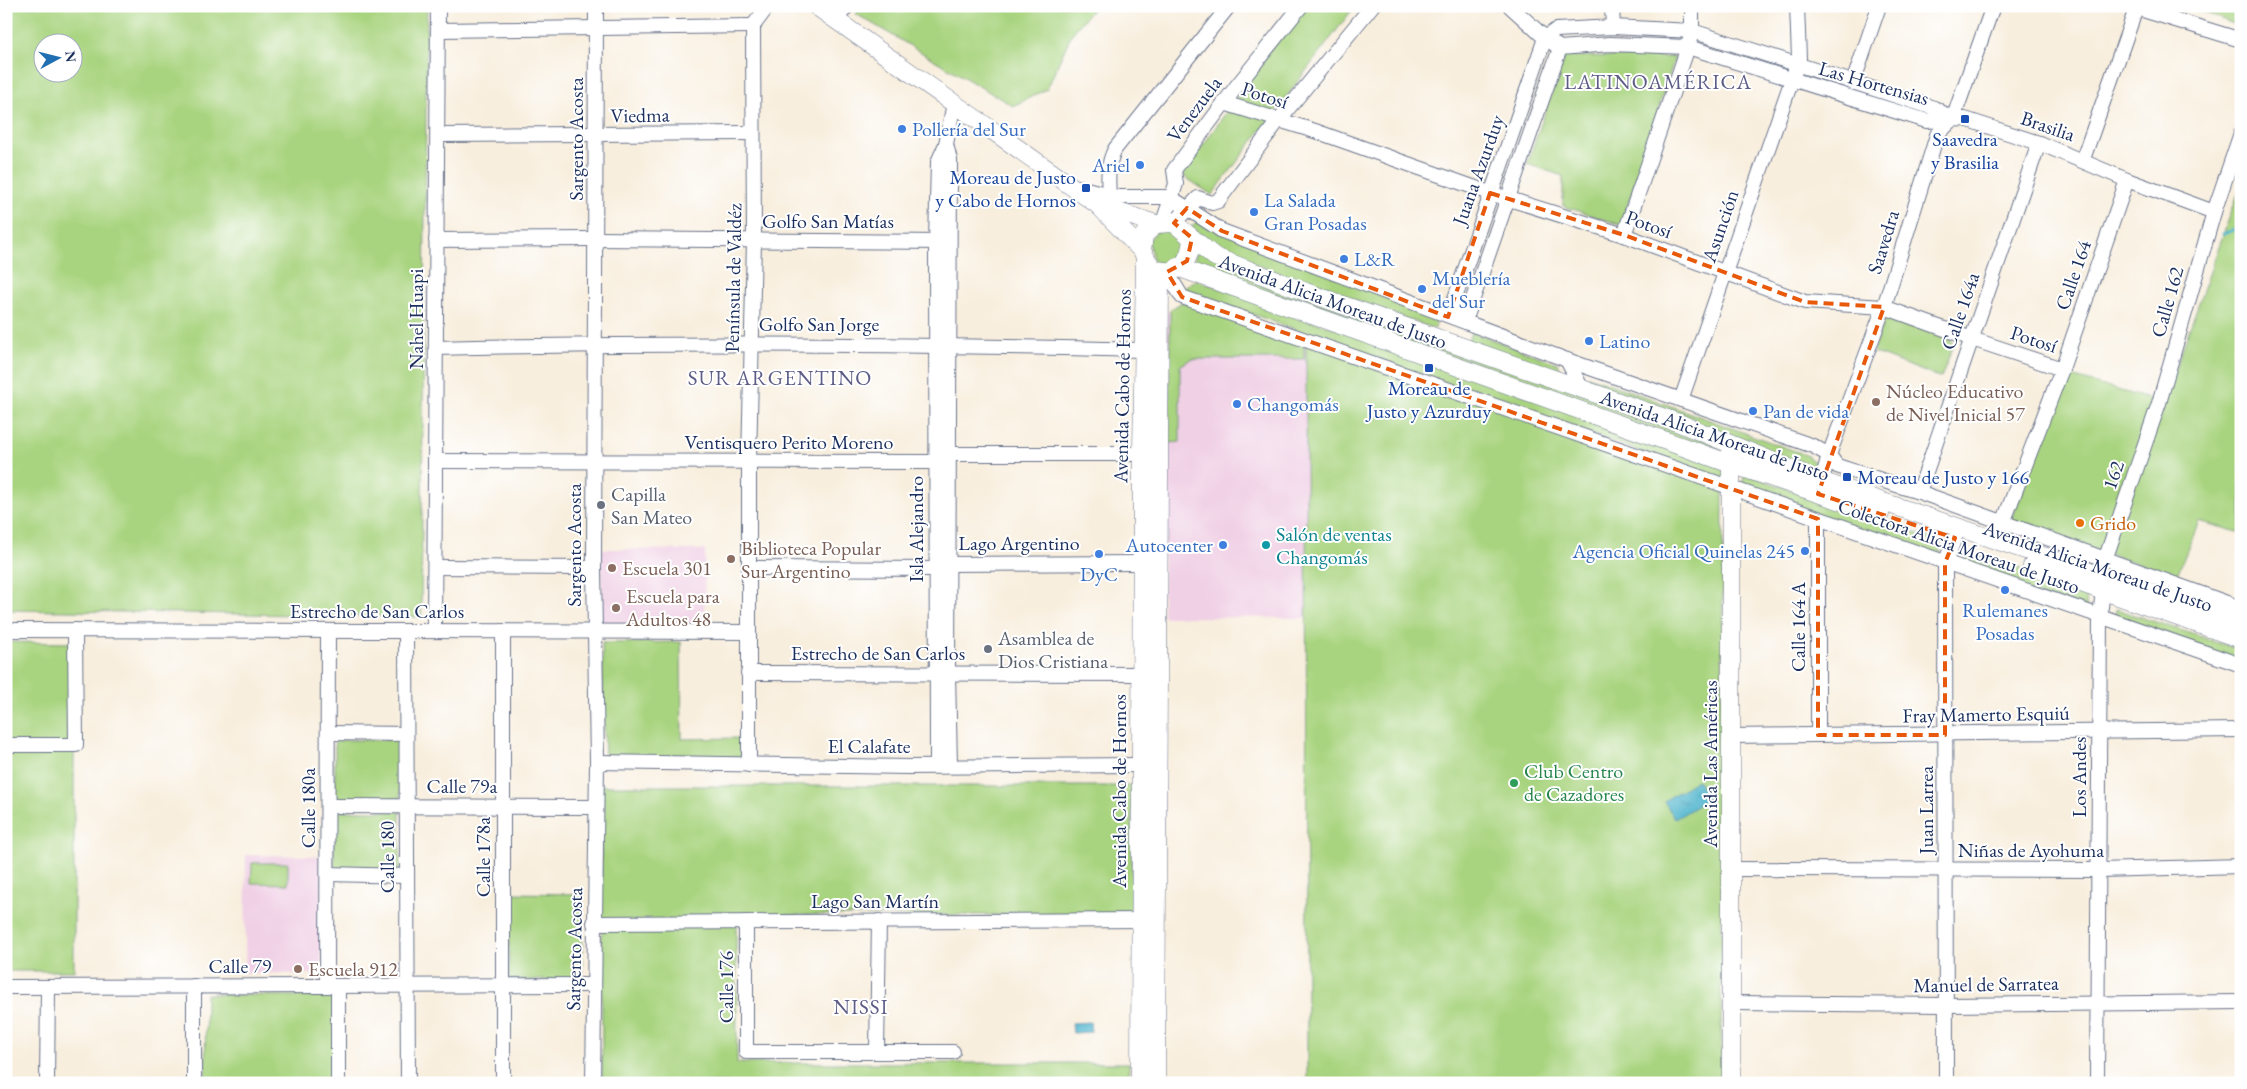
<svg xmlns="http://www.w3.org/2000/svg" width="2247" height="1089" viewBox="0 0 2247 1089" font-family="'EB Garamond',serif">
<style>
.built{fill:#f0d0e5}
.green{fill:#a9d47f;stroke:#62826e;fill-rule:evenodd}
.water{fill:url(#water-ripples);stroke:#347295}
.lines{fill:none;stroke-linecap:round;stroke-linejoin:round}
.stream{stroke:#4db4cc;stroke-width:3}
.minor-casing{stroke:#68728a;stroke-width:16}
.major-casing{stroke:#68728a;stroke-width:19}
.minor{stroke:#fff;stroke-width:14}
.major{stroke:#fff;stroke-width:18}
.marked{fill:none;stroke:#e8590c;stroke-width:4;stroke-dasharray:10 6;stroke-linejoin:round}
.transit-dot{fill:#1a4fb4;stroke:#fff;stroke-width:2}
.shop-dot{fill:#3f7fe0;stroke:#fff;stroke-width:2}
.education-dot{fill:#8d6e63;stroke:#fff;stroke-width:2}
.worship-dot{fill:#6b7280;stroke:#fff;stroke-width:2}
.food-dot{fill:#e8710a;stroke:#fff;stroke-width:2}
.culture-dot{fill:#0f9aa8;stroke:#fff;stroke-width:2}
.leisure-dot{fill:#2e9e5b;stroke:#fff;stroke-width:2}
.labels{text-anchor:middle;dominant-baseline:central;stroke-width:4;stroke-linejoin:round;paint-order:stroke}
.street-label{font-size:20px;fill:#1b2f5e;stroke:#fff}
.shop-label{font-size:20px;fill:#366cbe;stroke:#fff;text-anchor:start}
.transit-label{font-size:20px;fill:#164399;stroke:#fff}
.education-label{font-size:20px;fill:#785e54;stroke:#fff;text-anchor:start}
.worship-label{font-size:20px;fill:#5b616d;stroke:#fff;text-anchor:start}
.food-label{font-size:20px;fill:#c56008;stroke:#fff;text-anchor:start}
.culture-label{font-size:20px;fill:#0d838f;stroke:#fff;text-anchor:start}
.leisure-label{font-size:20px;fill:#27864d;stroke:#fff;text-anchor:start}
.neighbourhood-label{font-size:21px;letter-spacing:1px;fill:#5d5d88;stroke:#fff}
</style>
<defs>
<pattern id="water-ripples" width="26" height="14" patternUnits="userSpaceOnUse" patternTransform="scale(1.25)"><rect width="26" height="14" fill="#4db4cc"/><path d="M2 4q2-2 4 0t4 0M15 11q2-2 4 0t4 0" fill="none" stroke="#3f93a9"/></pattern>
</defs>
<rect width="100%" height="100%" fill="#fff"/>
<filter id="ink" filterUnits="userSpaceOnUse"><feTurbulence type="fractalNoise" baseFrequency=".02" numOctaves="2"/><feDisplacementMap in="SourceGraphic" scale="10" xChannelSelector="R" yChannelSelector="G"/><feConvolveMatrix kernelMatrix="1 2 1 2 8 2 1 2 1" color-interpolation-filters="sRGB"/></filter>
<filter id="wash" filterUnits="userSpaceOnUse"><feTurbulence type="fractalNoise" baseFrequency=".0096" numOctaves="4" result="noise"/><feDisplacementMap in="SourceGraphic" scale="20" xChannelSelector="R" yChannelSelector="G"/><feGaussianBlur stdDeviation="1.12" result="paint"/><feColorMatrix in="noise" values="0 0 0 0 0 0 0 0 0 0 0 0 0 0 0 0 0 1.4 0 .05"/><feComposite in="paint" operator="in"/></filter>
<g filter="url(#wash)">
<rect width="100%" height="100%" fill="#f8eedd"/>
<g class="built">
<polygon points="1184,306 1307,344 1306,618 1163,617 1166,313"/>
<polygon points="602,549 705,550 704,623 601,627"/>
<polygon points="246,855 322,856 321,968 314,974 245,973"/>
</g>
<g class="green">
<path d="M6,6h421l-6,611 -415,-7zM42,42h30v30h-30z"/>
<polygon points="862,6 1095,6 1071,35 1047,89 1013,106 856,14"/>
<polygon points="1301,6 1355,6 1212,195 1182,175"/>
<polygon points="2189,6 2241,6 2241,27"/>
<polygon points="1565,56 1675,57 1621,225 1563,206 1563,176 1527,164"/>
<polygon points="2241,185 2241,533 2199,521 2177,575 2009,524 2068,376 2163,403"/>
<polygon points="1197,221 1437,318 1435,329 1224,253 1191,228"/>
<path d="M1168,230c10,4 15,11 14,23l-12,12 -16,-3 -6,-21 8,-9z"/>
<polygon points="1197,249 1724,446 1721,457 1193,267"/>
<polygon points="1196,280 1726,466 1724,481 1181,289"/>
<polygon points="1182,302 1304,342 1304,359 1191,359 1180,366 1180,442 1169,443 1170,310"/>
<polygon points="1893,315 1949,335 1953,345 1941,378 1873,352 1885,318"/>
<polygon points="1471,332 1557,363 1567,378 1468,341"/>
<polygon points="1306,340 1723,484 1721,1083 1307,1083"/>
<polygon points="1588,376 1806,455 1818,465 1818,476 1585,384"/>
<polygon points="1745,474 1941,542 1940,560 1740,492"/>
<polygon points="1967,551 2087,591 2086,612 1963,569"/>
<polygon points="2116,609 2241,650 2241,666 2114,621"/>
<polygon points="6,642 74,643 74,971 6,971"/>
<polygon points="681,642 682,739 740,738 742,757 605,759 602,643"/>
<rect x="335" y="740" width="65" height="59"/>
<polygon points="601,786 1132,786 1132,915 736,915 737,1063 1129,1063 1129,1083 602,1083"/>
<rect x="334" y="811" width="66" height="59"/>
<polygon points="252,863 288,863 288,884 251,883"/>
<polygon points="509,893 583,894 582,980 509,980"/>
<polygon points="206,994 338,997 337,1083 205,1083"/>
</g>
<g class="water">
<polygon points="1697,780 1708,799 1675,819 1664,801"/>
<polygon points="1090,1022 1091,1032 1073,1033 1072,1023"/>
</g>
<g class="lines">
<polyline class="stream" points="2223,234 2241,227"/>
</g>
</g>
<g filter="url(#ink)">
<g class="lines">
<g class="minor-casing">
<g id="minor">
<polyline points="1510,6 1545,38 1560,48 1610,44 1688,47 1927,121 1965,119 2039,143 2127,180 2214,212"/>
<polyline points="1612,6 1613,27"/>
<polyline points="2130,6 2241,40"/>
<polyline points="836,20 847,6"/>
<polyline points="438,30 753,26"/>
<polyline points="1560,48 1468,313 1459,312 1452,307 1545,38 1556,30 1613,27 1692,31 1934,108 1953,119"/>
<polyline points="1853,83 1879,6"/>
<polyline points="1224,103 1318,132 1490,193 1624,235 1805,302 1884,307 1972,339 2062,369"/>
<polyline points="438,135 753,133"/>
<polyline points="946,144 950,160 948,673 950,766"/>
<polyline points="2083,159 2137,6"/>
<polyline points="1079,187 1117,197 1170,197 1222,231 1567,360 1813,446 1829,455 1837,466 1919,492 2241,608"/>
<path d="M1109,196c-1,-16 -2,-32 6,-47l114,-143"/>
<polyline points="1163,222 1176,184 1174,170 1236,87 1301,6"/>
<polyline points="1174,223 1198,198 1212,203 1218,201 1278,121 1372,6"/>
<polyline points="1624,235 1688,47 1692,31 1692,6"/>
<polyline points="436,240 596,239 945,242"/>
<polyline points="1167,272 1182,297 2241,665"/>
<path d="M436,348c236,-6 471,-4 706,2"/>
<polyline points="1567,360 1582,389"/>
<polyline points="1681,400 1797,65 1799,58 1797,6"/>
<polyline points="435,461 936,462 950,454 1142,454"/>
<polyline points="1819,490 1829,455 1884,307 1937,135 1953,119 1993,6"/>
<polyline points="1919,492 2039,143"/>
<polyline points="1818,519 1818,735"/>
<polyline points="2003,523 2062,369 2127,180"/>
<polyline points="2105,560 2159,403 2214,212 2241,133"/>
<polyline points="435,567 594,568"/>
<polyline points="749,568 936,569 949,564 1141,563"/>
<polyline points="6,630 748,632"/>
<polyline points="406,631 408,1083"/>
<polyline points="434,631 438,6"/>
<polyline points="748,673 1149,674"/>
<polyline points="328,733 406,734"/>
<polyline points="1731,736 2241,730"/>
<polyline points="6,745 76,745 75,630"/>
<polyline points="597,762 908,767 1140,765"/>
<polyline points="749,765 749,462 754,241 753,26 768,6"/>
<polyline points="937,766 936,242 938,162 946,144 953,108 951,100"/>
<polyline points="328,806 596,807"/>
<polyline points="1731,869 2099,870 2241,866"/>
<polyline points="328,874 407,876"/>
<polyline points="746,922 746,1052 953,1052"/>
<polyline points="594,923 1151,920"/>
<polyline points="194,986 194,1083"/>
<polyline points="327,986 328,631"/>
<polyline points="338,986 338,1083"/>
<polyline points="6,987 593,985"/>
<polyline points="1731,1003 1947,1005 2241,1002"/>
<polyline points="877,1052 879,921"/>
<polyline points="47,1083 48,987"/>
<polyline points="503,1083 503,631"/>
<polyline points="593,1083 597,762 594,568 596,6"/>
<polyline points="1946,1083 1945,563 1955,538"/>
<polyline points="2097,1083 2100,615 2103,591"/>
</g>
</g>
<g class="major-casing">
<g id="major">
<polyline points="816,6 1098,205 1142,251"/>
<polyline points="1100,206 1156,224"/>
<path d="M1192,238c-2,25 -14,40 -40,30l-10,-17 2,-16 12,-11 18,-1 41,34 91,35 373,131 142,58 420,142"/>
<polyline points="1177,267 1731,464 1880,514"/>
<polyline points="1731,453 1731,1083"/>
<polyline points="2032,566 2241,639"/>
<polyline points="1140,1083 1142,454 1145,260"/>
<polyline points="1156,1083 1160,271"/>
</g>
</g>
<use href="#minor" class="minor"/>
<use href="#major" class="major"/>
</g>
</g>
<path class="marked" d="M1490,193l134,42 181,67 79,5 -66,187 137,44 -10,25v172h-127v-216l-636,-222 -15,-25 20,-11 5,-23 -18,-15 13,-15 35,23 226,86z"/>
<g class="transit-dot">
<rect x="1960" y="114" width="10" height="10" rx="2.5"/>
<rect x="1081" y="183" width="10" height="10" rx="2.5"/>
<rect x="1424" y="363" width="10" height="10" rx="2.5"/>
<rect x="1842" y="472" width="10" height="10" rx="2.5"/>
</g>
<g class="shop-dot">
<circle cx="902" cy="129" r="5"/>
<circle cx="1140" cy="165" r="5"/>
<circle cx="1254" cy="212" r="5"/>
<circle cx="1344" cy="259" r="5"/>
<circle cx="1422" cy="289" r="5"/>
<circle cx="1589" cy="341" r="5"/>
<circle cx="1237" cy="404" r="5"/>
<circle cx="1753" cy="411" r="5"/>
<circle cx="1223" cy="545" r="5"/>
<circle cx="1805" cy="551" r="5"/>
<circle cx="1099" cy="554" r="5"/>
<circle cx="2005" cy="590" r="5"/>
</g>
<g class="education-dot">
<circle cx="1876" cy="402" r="5"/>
<circle cx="731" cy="559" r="5"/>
<circle cx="612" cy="568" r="5"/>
<circle cx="616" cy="608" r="5"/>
<circle cx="298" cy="969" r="5"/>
</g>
<g class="worship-dot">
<circle cx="601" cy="505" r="5"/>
<circle cx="988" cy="649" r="5"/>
</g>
<circle class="food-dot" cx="2080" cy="523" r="5"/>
<circle class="culture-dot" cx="1266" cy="545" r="5"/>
<circle class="leisure-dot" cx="1514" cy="783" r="5"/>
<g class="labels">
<g class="street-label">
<text transform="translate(1874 83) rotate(16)">Las Hortensias</text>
<text transform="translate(1265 95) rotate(18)">Potosí</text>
<text transform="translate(1194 109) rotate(-53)">Venezuela</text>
<text transform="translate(640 115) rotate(-1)">Viedma</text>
<text transform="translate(2048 126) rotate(19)">Brasilia</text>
<text transform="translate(576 139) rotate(-90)">Sargento Acosta</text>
<text transform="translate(1478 170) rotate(-70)">Juana Azurduy</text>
<text x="828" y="221">Golfo San Matías</text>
<text transform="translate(1649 224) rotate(20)">Potosí</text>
<text transform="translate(1720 226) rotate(-71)">Asunción</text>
<text transform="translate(1883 242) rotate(-73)">Saavedra</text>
<text transform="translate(2073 275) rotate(-71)">Calle 164</text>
<text transform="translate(733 278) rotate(-89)">Península de Valdéz</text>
<text transform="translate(1333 301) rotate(20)">Avenida Alicia Moreau de Justo</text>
<text transform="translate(2167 302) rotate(-74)">Calle 162</text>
<text transform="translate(1960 311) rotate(-71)">Calle 164a</text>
<text transform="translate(416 319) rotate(-90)">Nahel Huapi</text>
<text x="819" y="324">Golfo San Jorge</text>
<text transform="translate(2034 339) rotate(18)">Potosí</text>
<text transform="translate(1122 386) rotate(-89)">Avenida Cabo de Hornos</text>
<text transform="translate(1715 435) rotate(19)">Avenida Alicia Moreau de Justo</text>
<text x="789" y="442">Ventisquero Perito Moreno</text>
<text transform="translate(2113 475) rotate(-71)">162</text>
<text transform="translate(916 529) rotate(-90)">Isla Alejandro</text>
<text x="1019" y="543">Lago Argentino</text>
<text transform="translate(574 545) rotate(-90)">Sargento Acosta</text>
<text transform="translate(1959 546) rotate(19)">Colectora Alicia Moreau de Justo</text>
<text transform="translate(2098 566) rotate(19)">Avenida Alicia Moreau de Justo</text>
<text x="377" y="611">Estrecho de San Carlos</text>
<text transform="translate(1798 627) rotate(-90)">Calle 164 A</text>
<text x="878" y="653">Estrecho de San Carlos</text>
<text transform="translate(1986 714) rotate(-1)">Fray Mamerto Esquiú</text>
<text x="869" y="746">El Calafate</text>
<text transform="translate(1710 764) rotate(-90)">Avenida Las Américas</text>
<text transform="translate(2079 777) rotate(-90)">Los Andes</text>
<text x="462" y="786">Calle 79a</text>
<text transform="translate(1119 791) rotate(-90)">Avenida Cabo de Hornos</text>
<text transform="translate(308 808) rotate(-90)">Calle 180a</text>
<text transform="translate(1926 810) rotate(-90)">Juan Larrea</text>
<text x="2031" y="850">Niñas de Ayohuma</text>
<text transform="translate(387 857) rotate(-90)">Calle 180</text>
<text transform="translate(483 857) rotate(-90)">Calle 178a</text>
<text x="875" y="901">Lago San Martín</text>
<text transform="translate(574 949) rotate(-89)">Sargento Acosta</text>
<text x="240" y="966">Calle 79</text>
<text transform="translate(1986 984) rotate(-1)">Manuel de Sarratea</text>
<text transform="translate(726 987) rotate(-90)">Calle 176</text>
</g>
<g class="shop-label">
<text x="912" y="129">Pollería del Sur</text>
<text x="1130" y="165" text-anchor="end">Ariel</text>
<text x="1264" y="200">La Salada<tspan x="1264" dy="23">Gran Posadas</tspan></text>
<text x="1354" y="259">L&amp;R</text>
<text x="1432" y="278">Mueblería<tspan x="1432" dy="23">del Sur</tspan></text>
<text x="1599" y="341">Latino</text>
<text x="1247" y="404">Changomás</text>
<text x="1763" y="411">Pan de vida</text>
<text x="1213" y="545" text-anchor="end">Autocenter</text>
<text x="1795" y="551" text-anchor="end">Agencia Oficial Quinelas 245</text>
<text x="1099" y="574" text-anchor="middle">DyC</text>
<text x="2005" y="610" text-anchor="middle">Rulemanes<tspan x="2005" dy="23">Posadas</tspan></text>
</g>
<g class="transit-label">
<text x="1965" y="139">Saavedra<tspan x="1965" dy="23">y Brasilia</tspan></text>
<text x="1076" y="177" text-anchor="end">Moreau de Justo<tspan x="1076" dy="23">y Cabo de Hornos</tspan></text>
<text x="1429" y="388">Moreau de<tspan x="1429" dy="23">Justo y Azurduy</tspan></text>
<text x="1857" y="477" text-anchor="start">Moreau de Justo y 166</text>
</g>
<g class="education-label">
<text x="1886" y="391">Núcleo Educativo<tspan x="1886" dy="23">de Nivel Inicial 57</tspan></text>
<text x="741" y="548">Biblioteca Popular<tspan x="741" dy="23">Sur Argentino</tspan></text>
<text x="622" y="568">Escuela 301</text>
<text x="626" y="596">Escuela para<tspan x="626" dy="23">Adultos 48</tspan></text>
<text x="308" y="969">Escuela 912</text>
</g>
<g class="worship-label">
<text x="611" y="494">Capilla<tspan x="611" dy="23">San Mateo</tspan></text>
<text x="998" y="638">Asamblea de<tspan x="998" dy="23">Dios Cristiana</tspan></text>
</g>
<g class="food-label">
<text x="2090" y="523">Grido</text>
</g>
<g class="culture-label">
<text x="1276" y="534">Salón de ventas<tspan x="1276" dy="23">Changomás</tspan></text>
</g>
<g class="leisure-label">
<text x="1524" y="771">Club Centro<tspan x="1524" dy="23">de Cazadores</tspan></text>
</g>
<g class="neighbourhood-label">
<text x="1658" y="81">LATINOAMÉRICA</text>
<text x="780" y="377">SUR ARGENTINO</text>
<text x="861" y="1006">NISSI</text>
</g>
</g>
<rect width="2247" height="1089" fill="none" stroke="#fff" stroke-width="25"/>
<g transform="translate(58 58) rotate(83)"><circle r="24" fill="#ffffff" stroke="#a4acbf"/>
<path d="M0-4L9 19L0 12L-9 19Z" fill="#1f6fb2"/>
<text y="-8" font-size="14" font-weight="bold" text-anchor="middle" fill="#1b2f5e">N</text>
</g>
</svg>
